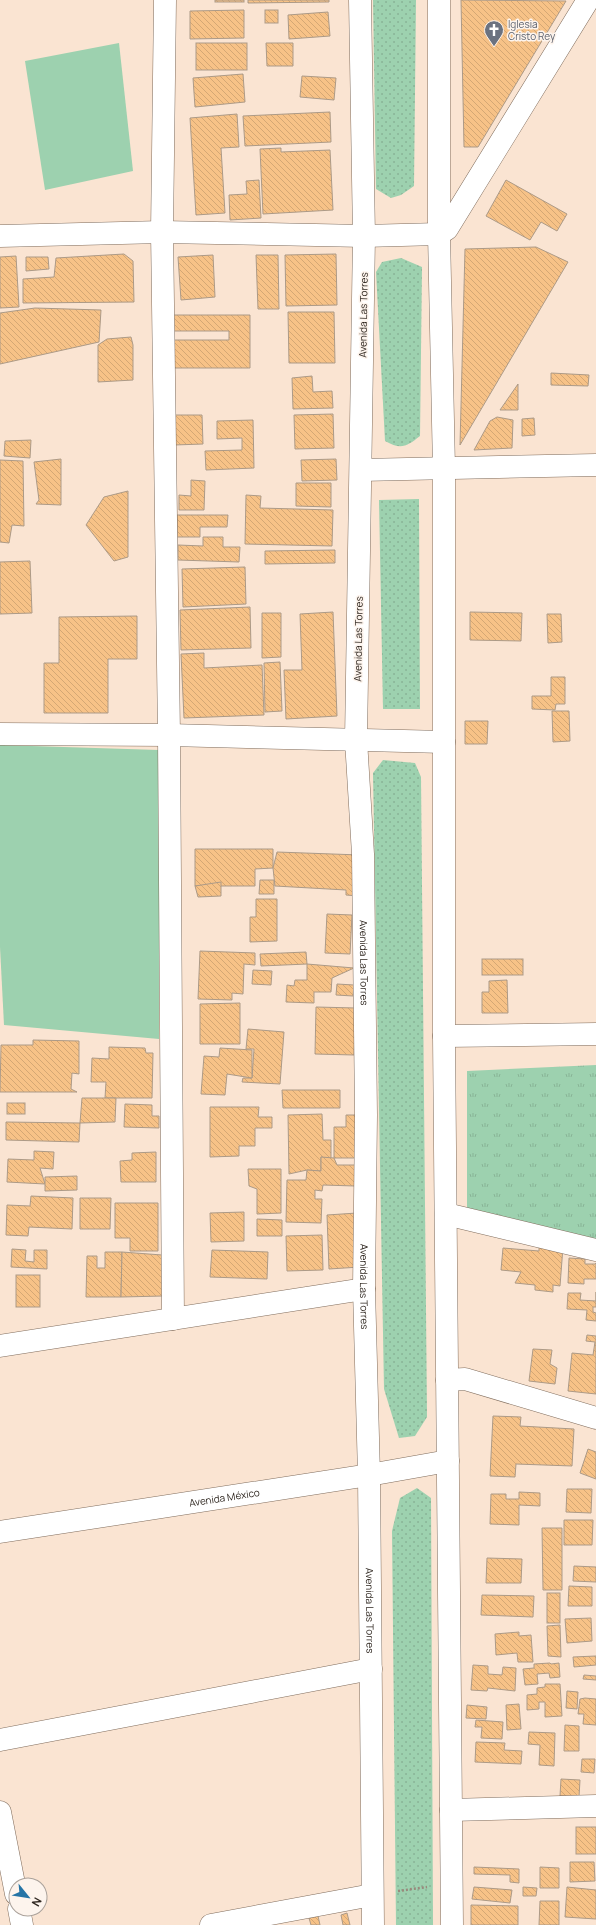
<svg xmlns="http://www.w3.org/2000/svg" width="596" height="1925" viewBox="0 0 596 1925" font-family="Manrope,sans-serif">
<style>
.grass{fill:url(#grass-dots)}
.park{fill:url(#park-tufts)}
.pitch{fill:#9dd1af}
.building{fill:url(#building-back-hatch);stroke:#ac9a87}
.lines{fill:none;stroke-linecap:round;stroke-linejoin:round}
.street-casing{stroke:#806d5d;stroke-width:23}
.secondary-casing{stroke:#806d5d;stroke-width:23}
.path{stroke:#98897c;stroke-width:2.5;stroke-dasharray:2 2;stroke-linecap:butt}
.street{stroke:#fff;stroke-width:22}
.secondary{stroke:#fff;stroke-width:22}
.labels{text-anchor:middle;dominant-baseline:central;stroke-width:3;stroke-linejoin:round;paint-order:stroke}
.worship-label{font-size:10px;fill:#5b616d;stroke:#fdf4ed;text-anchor:start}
.street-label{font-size:10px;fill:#2f2720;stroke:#fdf4ed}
</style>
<defs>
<pattern id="grass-dots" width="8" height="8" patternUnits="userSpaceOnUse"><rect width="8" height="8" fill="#9dd1af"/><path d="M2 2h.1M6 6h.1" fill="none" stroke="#88b396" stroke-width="1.8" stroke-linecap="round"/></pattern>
<pattern id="park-tufts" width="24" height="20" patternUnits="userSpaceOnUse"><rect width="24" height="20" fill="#9dd1af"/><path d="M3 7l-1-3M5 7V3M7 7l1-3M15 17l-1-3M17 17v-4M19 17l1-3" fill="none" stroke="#88b396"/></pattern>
<pattern id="building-back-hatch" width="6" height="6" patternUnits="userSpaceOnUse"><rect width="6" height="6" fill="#f7c287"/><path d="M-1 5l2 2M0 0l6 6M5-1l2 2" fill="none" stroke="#d4a774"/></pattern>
</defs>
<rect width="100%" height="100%" fill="#fae4d2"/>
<g class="grass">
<polygon points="373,0 416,0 414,186 401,195 391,198 376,189"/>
<path d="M401,258l21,9 -2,169c-14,11 -19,14 -35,5l-9,-169 6,-10z"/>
<polygon points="419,499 420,709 383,709 379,500"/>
<polygon points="383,760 415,763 421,777 427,1417 415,1436 399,1438 384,1389 373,773"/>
<polygon points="417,1488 431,1498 433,1925 396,1925 392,1531 400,1498"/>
</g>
<polygon class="park" points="596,1065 596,1241 467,1218 467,1071"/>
<g class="pitch">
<polygon points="119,43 133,171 45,190 25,61"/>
<polygon points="0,745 159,750 159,1039 4,1025 0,947"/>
</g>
<g class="building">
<rect x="215" y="0" width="29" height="2"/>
<polygon points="248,0 329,0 329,2 248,3"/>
<polygon points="461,0 566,1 478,147 464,147"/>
<polygon points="244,10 244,38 190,39 190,11"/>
<rect x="265" y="10" width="13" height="13"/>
<polygon points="328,12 330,36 289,39 288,15"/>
<rect x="196" y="43" width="51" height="27"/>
<polygon points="266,43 293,43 293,66 267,66"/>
<polygon points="243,74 245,102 195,107 193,78"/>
<polygon points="302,76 336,78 334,100 300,97"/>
<polygon points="330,112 331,142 245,146 243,116"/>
<polygon points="237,114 239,147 221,148 225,213 196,215 190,118"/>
<polygon points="281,148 281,152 330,150 333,210 263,214 260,149"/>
<polygon points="259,180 261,218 230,220 229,195 247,194 246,181"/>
<polygon points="506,180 567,214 557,231 541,222 530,240 486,216"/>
<polygon points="536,247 568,262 460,445 465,249"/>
<polygon points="124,254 133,261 134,302 23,303 23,279 54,277 56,258"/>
<polygon points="336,254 337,305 286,306 285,255"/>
<polygon points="213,255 215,297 181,300 178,257"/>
<polygon points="256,255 278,255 279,309 258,309"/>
<polygon points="16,256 19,307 0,308 0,257"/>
<polygon points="26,257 48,257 49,269 26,271"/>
<polygon points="35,308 101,310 99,342 0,364 0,313"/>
<polygon points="288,312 334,312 335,363 289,363"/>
<polygon points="171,315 250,315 250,368 171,368 171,340 229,340 229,331 171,331"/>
<polygon points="131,337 133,345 133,380 98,382 98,345 107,339"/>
<polygon points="551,373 589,375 588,386 551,385"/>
<polygon points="312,376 313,392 332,391 333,408 293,409 292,378"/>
<polygon points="518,384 518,410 500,410"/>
<polygon points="333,414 334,448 295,449 294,415"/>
<polygon points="173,415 202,415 203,444 174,445"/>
<polygon points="497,417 513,420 512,448 474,450 490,421"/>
<polygon points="534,418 535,435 522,436 522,419"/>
<polygon points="253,420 254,468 206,470 205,451 242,450 242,438 217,439 217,421"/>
<polygon points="31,440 30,458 4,456 5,441"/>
<polygon points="61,459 61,505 36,504 39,500 34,462"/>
<polygon points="336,459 337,480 302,481 301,460"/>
<polygon points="0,460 23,461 24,526 12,525 9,543 0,542"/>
<polygon points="191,480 205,481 204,510 179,510 179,495 191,496"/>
<polygon points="296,483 331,483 331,507 296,506"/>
<polygon points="128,491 128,557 114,561 86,525 104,497"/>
<polygon points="246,495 261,496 260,508 333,510 332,546 245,544"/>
<polygon points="177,515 228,515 227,527 200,527 200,537 177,537"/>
<polygon points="203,537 223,537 223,547 240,547 239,562 178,560 178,545 203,546"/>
<polygon points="335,550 335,563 265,564 265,551"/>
<polygon points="30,561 32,613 0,614 0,562"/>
<polygon points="245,567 246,604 183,607 182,569"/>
<polygon points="250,607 251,648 181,650 180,610"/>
<polygon points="333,612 337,716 286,719 284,670 302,670 300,614"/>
<polygon points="470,612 522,613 521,641 470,640"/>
<polygon points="262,613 281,613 281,657 262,658"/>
<polygon points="547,614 561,614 562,642 548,643"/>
<polygon points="137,616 137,659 108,659 108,713 44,713 44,663 59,663 59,617"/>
<polygon points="204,653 204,668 262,665 264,715 184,718 181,654"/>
<polygon points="280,662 282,711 265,712 264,663"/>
<polygon points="551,677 565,677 565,704 556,704 555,710 532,709 532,696 551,696"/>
<polygon points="552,711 569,711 570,741 553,742"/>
<polygon points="465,721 488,721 487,744 465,744"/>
<polygon points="195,849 273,849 273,868 255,869 255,886 195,886"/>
<polygon points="277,852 360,855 359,896 346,895 346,890 275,886 273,868"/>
<polygon points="260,880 274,880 274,894 259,894"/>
<polygon points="221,882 221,896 198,897 195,886"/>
<polygon points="256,899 277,899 277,941 250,942 250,917 256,917"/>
<polygon points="327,914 352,915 350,954 325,953"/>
<polygon points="200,951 255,953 255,965 244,964 243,994 232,993 232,1000 198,999"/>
<polygon points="306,952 307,964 261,966 260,954"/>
<rect x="482" y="959" width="41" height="16"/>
<polygon points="307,964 354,968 332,978 331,992 314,992 314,1003 286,1002 287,985 294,986 295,980 307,980"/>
<polygon points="253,970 272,971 271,985 252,984"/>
<polygon points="507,980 508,1013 482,1013 482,992 489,992 489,981"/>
<polygon points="337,984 354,985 353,996 336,995"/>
<polygon points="240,1003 240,1044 200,1044 200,1004"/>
<polygon points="316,1007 356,1008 354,1055 315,1054"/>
<polygon points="248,1029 284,1032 280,1084 242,1082 243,1078 252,1078 254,1049 246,1049"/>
<polygon points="33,1040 79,1041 79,1074 72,1073 71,1089 77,1092 0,1092 1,1045 33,1045"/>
<polygon points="109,1047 145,1048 146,1053 153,1053 152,1098 105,1098 106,1082 91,1082 92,1058 109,1059"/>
<polygon points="220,1048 252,1050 252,1078 227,1074 225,1095 201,1094 204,1056 219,1057"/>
<polygon points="282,1090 340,1090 340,1108 283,1108"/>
<polygon points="82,1098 116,1098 115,1122 80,1123"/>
<rect x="7" y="1103" width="18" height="11"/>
<polygon points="125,1104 152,1105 152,1116 159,1116 159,1128 124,1127"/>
<polygon points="210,1107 259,1107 258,1117 272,1117 272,1128 255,1128 255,1146 239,1146 239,1156 210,1157"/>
<polygon points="322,1114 323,1140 331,1140 331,1159 321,1157 321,1171 307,1170 289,1174 288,1115"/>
<polygon points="346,1115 360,1115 360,1158 334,1158 334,1127 346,1127"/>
<polygon points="6,1122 80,1123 79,1142 6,1140"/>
<polygon points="34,1151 54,1152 53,1169 40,1168 45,1184 7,1182 8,1159 34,1160"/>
<polygon points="156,1152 156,1182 121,1182 120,1161 132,1160 132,1153"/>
<polygon points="321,1157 334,1158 337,1165 356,1165 355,1186 323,1185 322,1191 315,1190 315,1199 322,1199 321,1223 286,1222 287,1180 306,1180 307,1170 321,1171"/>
<polygon points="248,1169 281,1169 281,1213 257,1214 257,1189 249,1186"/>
<polygon points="77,1176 77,1190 45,1191 45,1177"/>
<polygon points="31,1196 73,1198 72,1229 29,1227 28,1236 6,1235 7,1205 30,1206"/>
<polygon points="80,1198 111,1198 110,1229 80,1229"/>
<polygon points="115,1203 158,1203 158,1251 130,1251 130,1238 115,1238"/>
<polygon points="244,1212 244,1241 211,1242 210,1213"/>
<polygon points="357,1213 360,1267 329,1269 327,1215"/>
<polygon points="257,1219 282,1220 282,1236 257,1236"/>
<polygon points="322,1235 323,1270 287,1271 286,1236"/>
<polygon points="539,1245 563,1247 560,1286 553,1285 553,1292 535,1290 535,1285 515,1283 521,1272 501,1270 503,1248 539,1251"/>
<polygon points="12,1249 26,1250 25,1261 34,1262 34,1250 47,1250 47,1269 11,1267"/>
<polygon points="212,1250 268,1252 267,1279 210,1277"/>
<polygon points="105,1252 122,1252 121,1297 86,1297 87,1256 97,1256 97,1268 105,1268"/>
<polygon points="122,1252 162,1255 163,1296 121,1297"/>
<polygon points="569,1258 585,1259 585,1264 595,1264 596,1263 596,1279 584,1279 584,1284 568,1283"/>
<rect x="16" y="1275" width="24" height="32"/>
<polygon points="596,1292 596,1307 593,1307 593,1312 596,1313 596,1321 586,1320 587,1310 567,1309 568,1293 581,1293 580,1300 596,1301"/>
<polygon points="587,1335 596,1336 596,1394 568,1391 572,1353 593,1355 595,1342 586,1341"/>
<polygon points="533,1349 552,1350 550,1364 557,1368 555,1384 529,1381"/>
<polygon points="493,1416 521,1417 520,1426 574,1429 572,1466 516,1464 515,1477 490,1476"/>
<polygon points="588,1449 596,1452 596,1479 580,1473"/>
<polygon points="567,1489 592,1489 591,1513 566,1512"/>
<polygon points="519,1492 540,1493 540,1506 519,1505 519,1525 490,1524 491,1494 506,1494 506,1499 519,1499"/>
<polygon points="564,1520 593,1520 592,1545 564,1545"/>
<polygon points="542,1528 562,1528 562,1590 543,1590"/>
<polygon points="487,1558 522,1559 521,1583 486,1583"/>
<polygon points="574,1566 596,1567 596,1582 573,1581"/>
<polygon points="569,1586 592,1587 592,1606 568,1606"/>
<rect x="547" y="1593" width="13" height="30"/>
<polygon points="482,1595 534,1596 533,1617 481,1615"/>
<polygon points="591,1618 592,1641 567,1643 565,1619"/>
<polygon points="560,1625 561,1657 548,1656 547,1626"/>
<polygon points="519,1632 519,1636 531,1635 533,1662 518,1662 517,1653 496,1655 495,1634"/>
<polygon points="596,1656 596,1665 574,1667 573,1657"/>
<polygon points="550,1663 551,1664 559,1663 560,1677 550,1678 549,1673 537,1674 538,1684 525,1685 523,1669 534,1668 534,1664"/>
<polygon points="473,1665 488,1666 488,1674 502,1675 503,1667 516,1668 515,1691 488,1688 487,1691 471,1690"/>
<polygon points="584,1675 596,1676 596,1680 583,1679"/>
<polygon points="545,1684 560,1684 562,1716 545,1717 545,1702 539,1702 539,1709 527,1710 527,1695 537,1694 537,1688 545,1687"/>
<polygon points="567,1691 578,1692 577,1709 566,1708"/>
<polygon points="585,1698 596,1699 596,1725 583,1724 584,1714 578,1714 580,1699"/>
<polygon points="519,1704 521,1729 507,1730 506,1705"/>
<polygon points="467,1705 487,1707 486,1719 466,1718"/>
<polygon points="476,1720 503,1722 502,1739 481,1738 482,1727 475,1727"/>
<polygon points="565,1725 579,1726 579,1751 564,1751"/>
<polygon points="529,1732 555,1733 554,1766 539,1765 540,1745 528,1744"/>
<polygon points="476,1742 505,1743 504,1750 522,1751 521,1764 475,1762"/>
<polygon points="582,1759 595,1759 594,1773 581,1772"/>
<polygon points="561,1779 580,1780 579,1797 560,1796"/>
<rect x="576" y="1827" width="20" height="27"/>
<polygon points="570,1862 594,1862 595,1881 570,1882"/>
<polygon points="474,1867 519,1869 519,1883 510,1882 510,1875 474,1874"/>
<polygon points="540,1867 559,1868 559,1888 540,1888"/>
<polygon points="474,1887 512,1890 510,1903 472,1899"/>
<polygon points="523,1887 537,1888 536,1896 523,1896"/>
<polygon points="567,1887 596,1890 596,1919 565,1917"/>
<polygon points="540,1901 559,1901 559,1925 539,1925"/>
<polygon points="471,1905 518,1906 518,1925 471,1925"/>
<polygon points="347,1913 350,1925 343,1925 341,1915"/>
<polygon points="318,1916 320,1925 311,1925 309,1918"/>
</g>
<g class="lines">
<g class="street-casing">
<g id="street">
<polyline points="165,0 162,232 169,735 173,1319"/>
<polyline points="0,236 162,232 364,236 439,234 447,229 588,0"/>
<polyline points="361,470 596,465"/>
<polyline points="0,734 169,735 444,742"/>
<polyline points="444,1036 596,1034"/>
<polyline points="446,1214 596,1250"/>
<polyline points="0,1346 364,1289"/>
<polyline points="447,1380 465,1379 596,1418"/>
<polyline points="0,1740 371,1669"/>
<polyline points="451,1810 596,1806"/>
<polyline points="0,1812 16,1894"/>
<polyline points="19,1909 22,1925"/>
<polyline points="211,1925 372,1895"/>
</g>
</g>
<g class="secondary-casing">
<g id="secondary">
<path id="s1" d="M360,0l4,236 -8,504 7,114 3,261 -2,174 5,186 4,450"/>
<polyline points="439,0 439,234 444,468 444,1036 452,1925"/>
<path id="s2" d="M0,1532l369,-57 79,-14"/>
</g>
</g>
<polyline class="path" points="398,1891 427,1887"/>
<use href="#street" class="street"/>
<use href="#secondary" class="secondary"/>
</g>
<defs>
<g id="church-pin" transform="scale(1)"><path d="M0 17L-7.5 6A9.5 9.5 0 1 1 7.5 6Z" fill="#6b7280" stroke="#fdf4ed"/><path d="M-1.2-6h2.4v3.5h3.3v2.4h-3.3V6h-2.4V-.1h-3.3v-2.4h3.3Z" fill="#fff"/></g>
</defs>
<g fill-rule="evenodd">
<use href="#church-pin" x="494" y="30"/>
</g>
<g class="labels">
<g class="worship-label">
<text x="508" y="24">Iglesia<tspan x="508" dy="12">Cristo Rey</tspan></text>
</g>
<g class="street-label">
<text transform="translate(363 315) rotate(-89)">Avenida Las Torres</text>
<text transform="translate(358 639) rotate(-89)">Avenida Las Torres</text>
<text stroke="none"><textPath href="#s1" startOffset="963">Avenida Las Torres</textPath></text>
<text stroke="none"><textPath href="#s1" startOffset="1287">Avenida Las Torres</textPath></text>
<text stroke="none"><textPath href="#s2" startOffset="227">Avenida México</textPath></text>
<text stroke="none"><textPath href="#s1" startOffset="1611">Avenida Las Torres</textPath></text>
</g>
</g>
<g transform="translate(28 1897) rotate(120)"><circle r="19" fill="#fdf4ed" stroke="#aba29b"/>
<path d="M0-3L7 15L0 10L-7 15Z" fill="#2574a6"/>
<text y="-6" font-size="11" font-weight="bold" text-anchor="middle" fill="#2f2720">N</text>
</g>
</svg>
